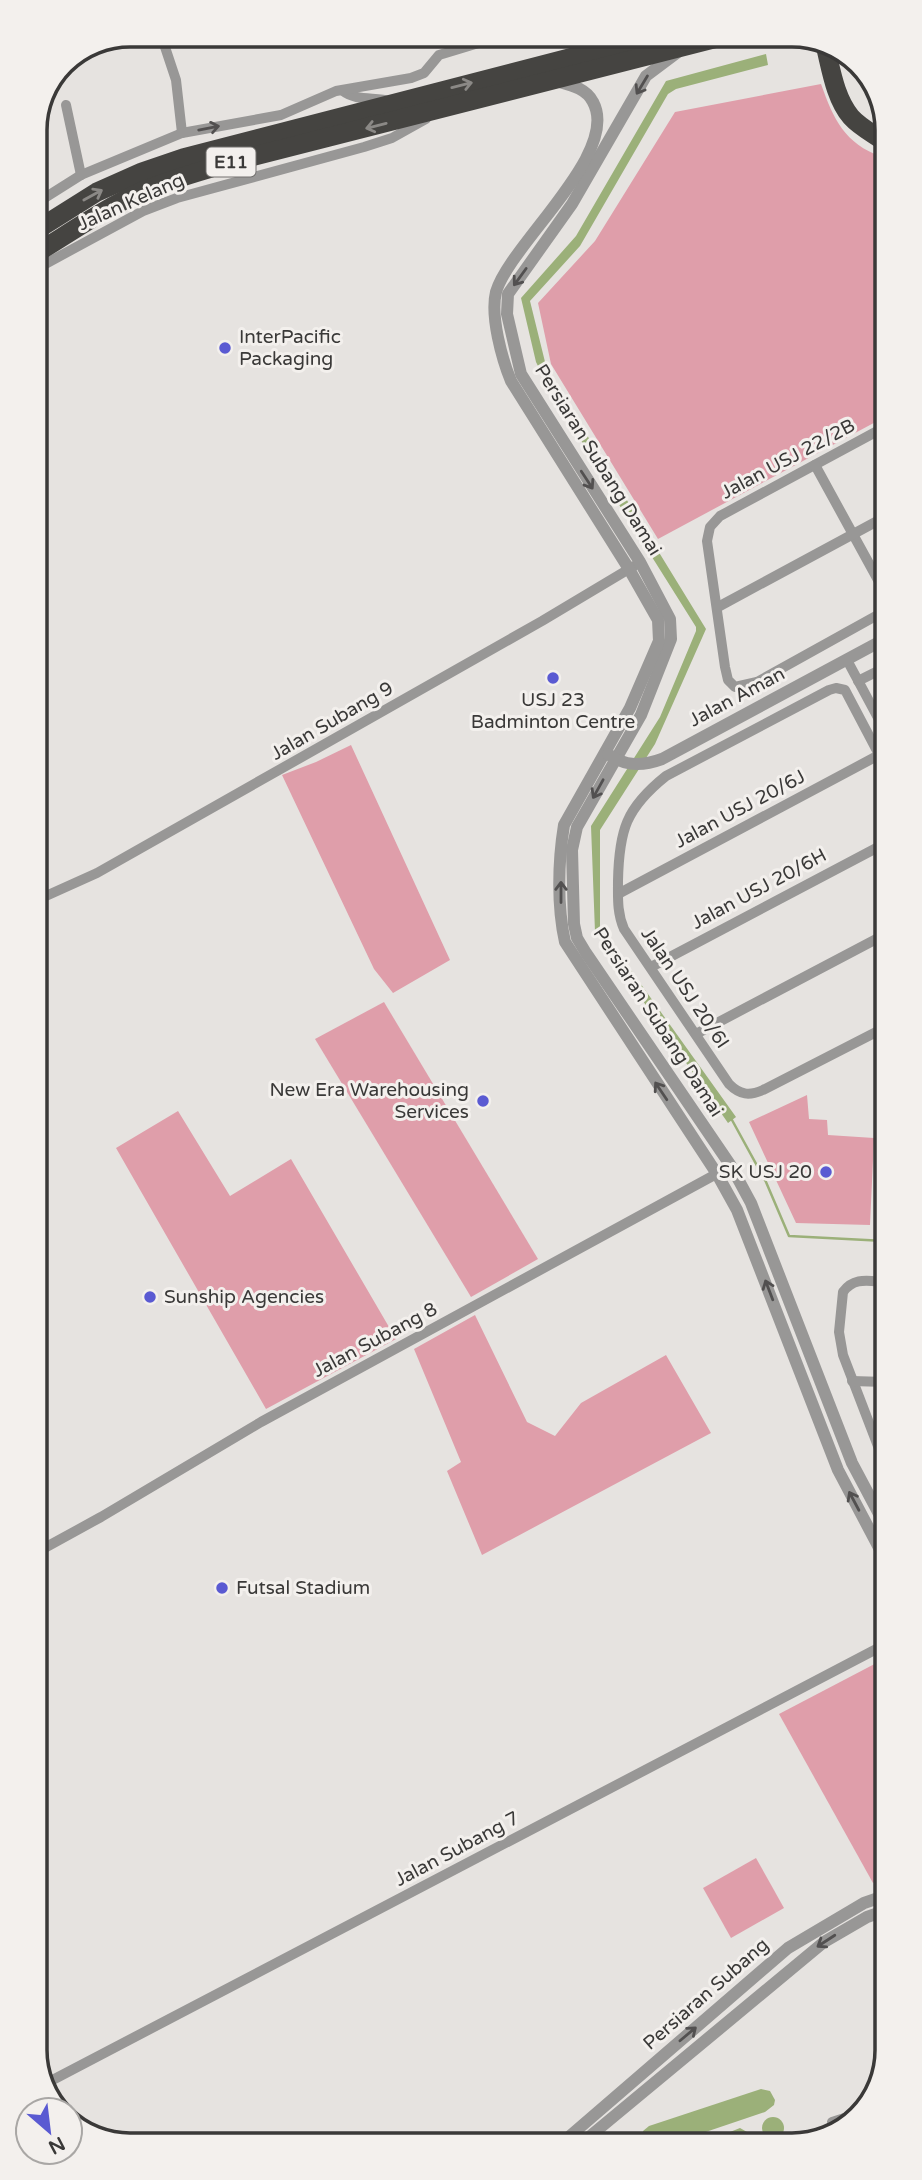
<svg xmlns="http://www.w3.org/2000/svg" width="922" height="2180" viewBox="0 0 922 2180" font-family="'Varela Round',sans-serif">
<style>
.green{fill:#df9eaa}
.water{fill:#9bb079}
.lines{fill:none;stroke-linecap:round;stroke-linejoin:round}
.stream{stroke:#9bb079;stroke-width:2.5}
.minor{stroke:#989796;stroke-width:10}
.tertiary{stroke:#989796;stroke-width:12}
.motorway{stroke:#454441;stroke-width:19}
.oneway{stroke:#8b8986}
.oneway2{stroke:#525050}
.poi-dot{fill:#5a5ad2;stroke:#f3f0ed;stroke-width:2.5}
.labels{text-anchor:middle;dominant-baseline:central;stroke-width:6;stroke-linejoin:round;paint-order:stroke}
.shield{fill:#f3f0ed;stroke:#72706e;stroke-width:2}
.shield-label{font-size:18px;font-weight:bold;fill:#3a3938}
.street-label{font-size:19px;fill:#3a3938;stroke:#f3f0ed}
.poi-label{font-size:19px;fill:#3a3938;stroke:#f3f0ed;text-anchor:start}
.rim{fill:none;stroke:#3a3938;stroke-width:3.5}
</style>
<rect width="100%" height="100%" fill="#e6e3e0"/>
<g class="green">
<path d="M821,84c13,36 23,59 61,73l1,261 -225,121 -107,-175 -13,-61 57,-62 80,-129z"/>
<polygon points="351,745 450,960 393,993 374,969 282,775 316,762"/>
<polygon points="384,1002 538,1259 471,1297 315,1039"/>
<polygon points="807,1095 809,1119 827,1120 828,1135 874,1138 870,1225 796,1223 749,1122"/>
<polygon points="178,1111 230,1196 291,1159 396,1339 266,1409 116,1148"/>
<polygon points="475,1315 527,1422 555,1436 581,1403 666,1355 711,1433 482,1555 447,1471 461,1462 414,1349"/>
<polygon points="886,1658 887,1878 873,1883 779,1714"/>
<polygon points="756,1858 784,1908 731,1938 703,1888"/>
</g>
<g class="water">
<polygon points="766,54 768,65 676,89 668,94 580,246 530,301 547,370 706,629 655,744 600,830 600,927 736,1117 728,1123 595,932 591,826 660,717 696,631 696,627 613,495 541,372 536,362 521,298 576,236 666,81"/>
<polygon points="761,2089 770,2091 775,2100 774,2105 765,2112 679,2141 642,2141 643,2131 649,2126"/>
<circle cx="773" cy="2128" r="11"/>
<polygon points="740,2128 747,2132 750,2141 728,2141 730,2132"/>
</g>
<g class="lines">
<polyline class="stream" points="732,1120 766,1182 789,1236 885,1241"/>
<g class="minor">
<polyline points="161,35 176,80 182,133"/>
<path d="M343,91c12,10 32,6 47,10"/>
<polyline points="66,105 81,175"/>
<polyline points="35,204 81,175 182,133 281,115 336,91 411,78 424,73 439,55 505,35"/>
<polyline points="36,269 143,211 177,198 364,147 392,138 426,119"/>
<polyline points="883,428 720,516 710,527 707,541 725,667 728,680 735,687 757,682 883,612"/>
<polyline points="815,465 883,589"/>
<polyline points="718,607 883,518"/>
<polyline points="847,660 884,729"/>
<polyline points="858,681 884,668"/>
<path d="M884,764l-39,-74 -9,-2 -7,2 -163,86c-40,32 -47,54 -48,105 0,17 -1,32 6,48l105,155c11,11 20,12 34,6l121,-62"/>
<polyline points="618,894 879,755"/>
<polyline points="37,900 97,873 542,621 634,566"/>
<polyline points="651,967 884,844"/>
<polyline points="696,1034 884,935"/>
<path d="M885,1282c-17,-1 -31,-5 -42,10l-4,40 4,23 43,112"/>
<polyline points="852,1381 885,1382"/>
<polyline points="39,1551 101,1517 261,1422 731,1166"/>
<polyline points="43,2085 886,1644"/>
<polyline points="832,2122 860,2113"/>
</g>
<g class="tertiary">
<polyline points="678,52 646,76 572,204 508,294 507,314 521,374 640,562 670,619 671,639 641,715 577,827 572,850 574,924 577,938 586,953 731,1166 751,1203 852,1463 886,1527"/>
<path d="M556,81c14,4 30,7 37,21 28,51 -83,142 -97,190 -6,24 6,67 15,89l118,188 29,51 1,21 -29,67 -66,117c-6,37 -7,81 1,117l152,232 20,36 101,260 48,91"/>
<path d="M608,754c17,13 35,12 54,5l221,-119"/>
<polyline points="563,2142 788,1948 864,1903 887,1895"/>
<polyline points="583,2142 824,1942 867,1917 887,1910"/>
</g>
<g class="motorway">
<path d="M825,45c6,24 10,53 26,72 9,10 21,16 31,23"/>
<polyline points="35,231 97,192 142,172 183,158 658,35"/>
<path d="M35,254c36,-22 70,-46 108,-63 28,-12 59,-20 88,-29l498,-127"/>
</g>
</g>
<defs><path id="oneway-shaft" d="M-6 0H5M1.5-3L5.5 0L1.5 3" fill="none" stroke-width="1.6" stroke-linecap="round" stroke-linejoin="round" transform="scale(1.75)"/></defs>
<g class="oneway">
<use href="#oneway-shaft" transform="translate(462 85) rotate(-14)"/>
<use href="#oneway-shaft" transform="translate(376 126) rotate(166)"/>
<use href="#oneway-shaft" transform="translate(93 195) rotate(-29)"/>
</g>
<g class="oneway2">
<use href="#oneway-shaft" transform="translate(642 85) rotate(121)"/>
<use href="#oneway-shaft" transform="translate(209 128) rotate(-11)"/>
<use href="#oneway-shaft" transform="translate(520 277) rotate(126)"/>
<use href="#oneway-shaft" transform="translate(587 480) rotate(57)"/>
<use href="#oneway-shaft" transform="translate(598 789) rotate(119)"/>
<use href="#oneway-shaft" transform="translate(561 892) rotate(-90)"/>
<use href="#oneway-shaft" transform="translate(661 1091) rotate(-124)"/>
<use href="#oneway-shaft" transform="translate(769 1290) rotate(-111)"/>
<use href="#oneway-shaft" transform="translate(854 1501) rotate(-118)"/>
<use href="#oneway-shaft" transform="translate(826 1941) rotate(147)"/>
<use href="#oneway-shaft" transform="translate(688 2034) rotate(-40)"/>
</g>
<g class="poi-dot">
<circle cx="225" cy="348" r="7"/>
<circle cx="553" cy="678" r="7"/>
<circle cx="483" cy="1101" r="7"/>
<circle cx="826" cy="1172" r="7"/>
<circle cx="150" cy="1297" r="7"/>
<circle cx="222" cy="1588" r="7"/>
</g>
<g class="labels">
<rect class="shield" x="206.5" y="147.5" width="49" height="29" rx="5"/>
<g class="shield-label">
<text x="231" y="162">E11</text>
</g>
<g class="street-label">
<text transform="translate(131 202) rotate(-24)">Jalan Kelang</text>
<text transform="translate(788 459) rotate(-28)">Jalan USJ 22/2B</text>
<text transform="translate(598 460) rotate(58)">Persiaran Subang Damai</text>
<text transform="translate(737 697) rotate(-28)">Jalan Aman</text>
<text transform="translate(332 721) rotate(-30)">Jalan Subang 9</text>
<text transform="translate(740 809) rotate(-28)">Jalan USJ 20/6J</text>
<text transform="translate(759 889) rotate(-28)">Jalan USJ 20/6H</text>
<text transform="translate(685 988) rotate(56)">Jalan USJ 20/6I</text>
<text transform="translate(658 1022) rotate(57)">Persiaran Subang Damai</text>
<text transform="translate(375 1340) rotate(-28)">Jalan Subang 8</text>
<text transform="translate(457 1849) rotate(-28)">Jalan Subang 7</text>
<text transform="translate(706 1994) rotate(-41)">Persiaran Subang</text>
</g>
<g class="poi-label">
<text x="239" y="337">InterPacific<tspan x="239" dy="22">Packaging</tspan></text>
<text x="553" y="700" text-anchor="middle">USJ 23<tspan x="553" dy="22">Badminton Centre</tspan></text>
<text x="469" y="1090" text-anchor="end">New Era Warehousing<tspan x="469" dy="22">Services</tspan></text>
<text x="812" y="1172" text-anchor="end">SK USJ 20</text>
<text x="164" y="1297">Sunship Agencies</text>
<text x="236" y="1588">Futsal Stadium</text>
</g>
</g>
<path d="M0 0H922V2180H0ZM130 47H792A83 83 0 0 1 875 130V2050A83 83 0 0 1 792 2133H130A83 83 0 0 1 47 2050V130A83 83 0 0 1 130 47Z" fill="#f3f0ed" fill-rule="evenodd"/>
<path class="rim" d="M130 47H792A83 83 0 0 1 875 130V2050A83 83 0 0 1 792 2133H130A83 83 0 0 1 47 2050V130A83 83 0 0 1 130 47Z"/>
<g transform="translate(49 2131) rotate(152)"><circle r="33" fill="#f3f0ed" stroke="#a9a7a5" stroke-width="2"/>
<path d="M0-5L12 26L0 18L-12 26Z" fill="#5a5ad2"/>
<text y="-10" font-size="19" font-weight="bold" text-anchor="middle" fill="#3a3938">N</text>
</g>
</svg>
